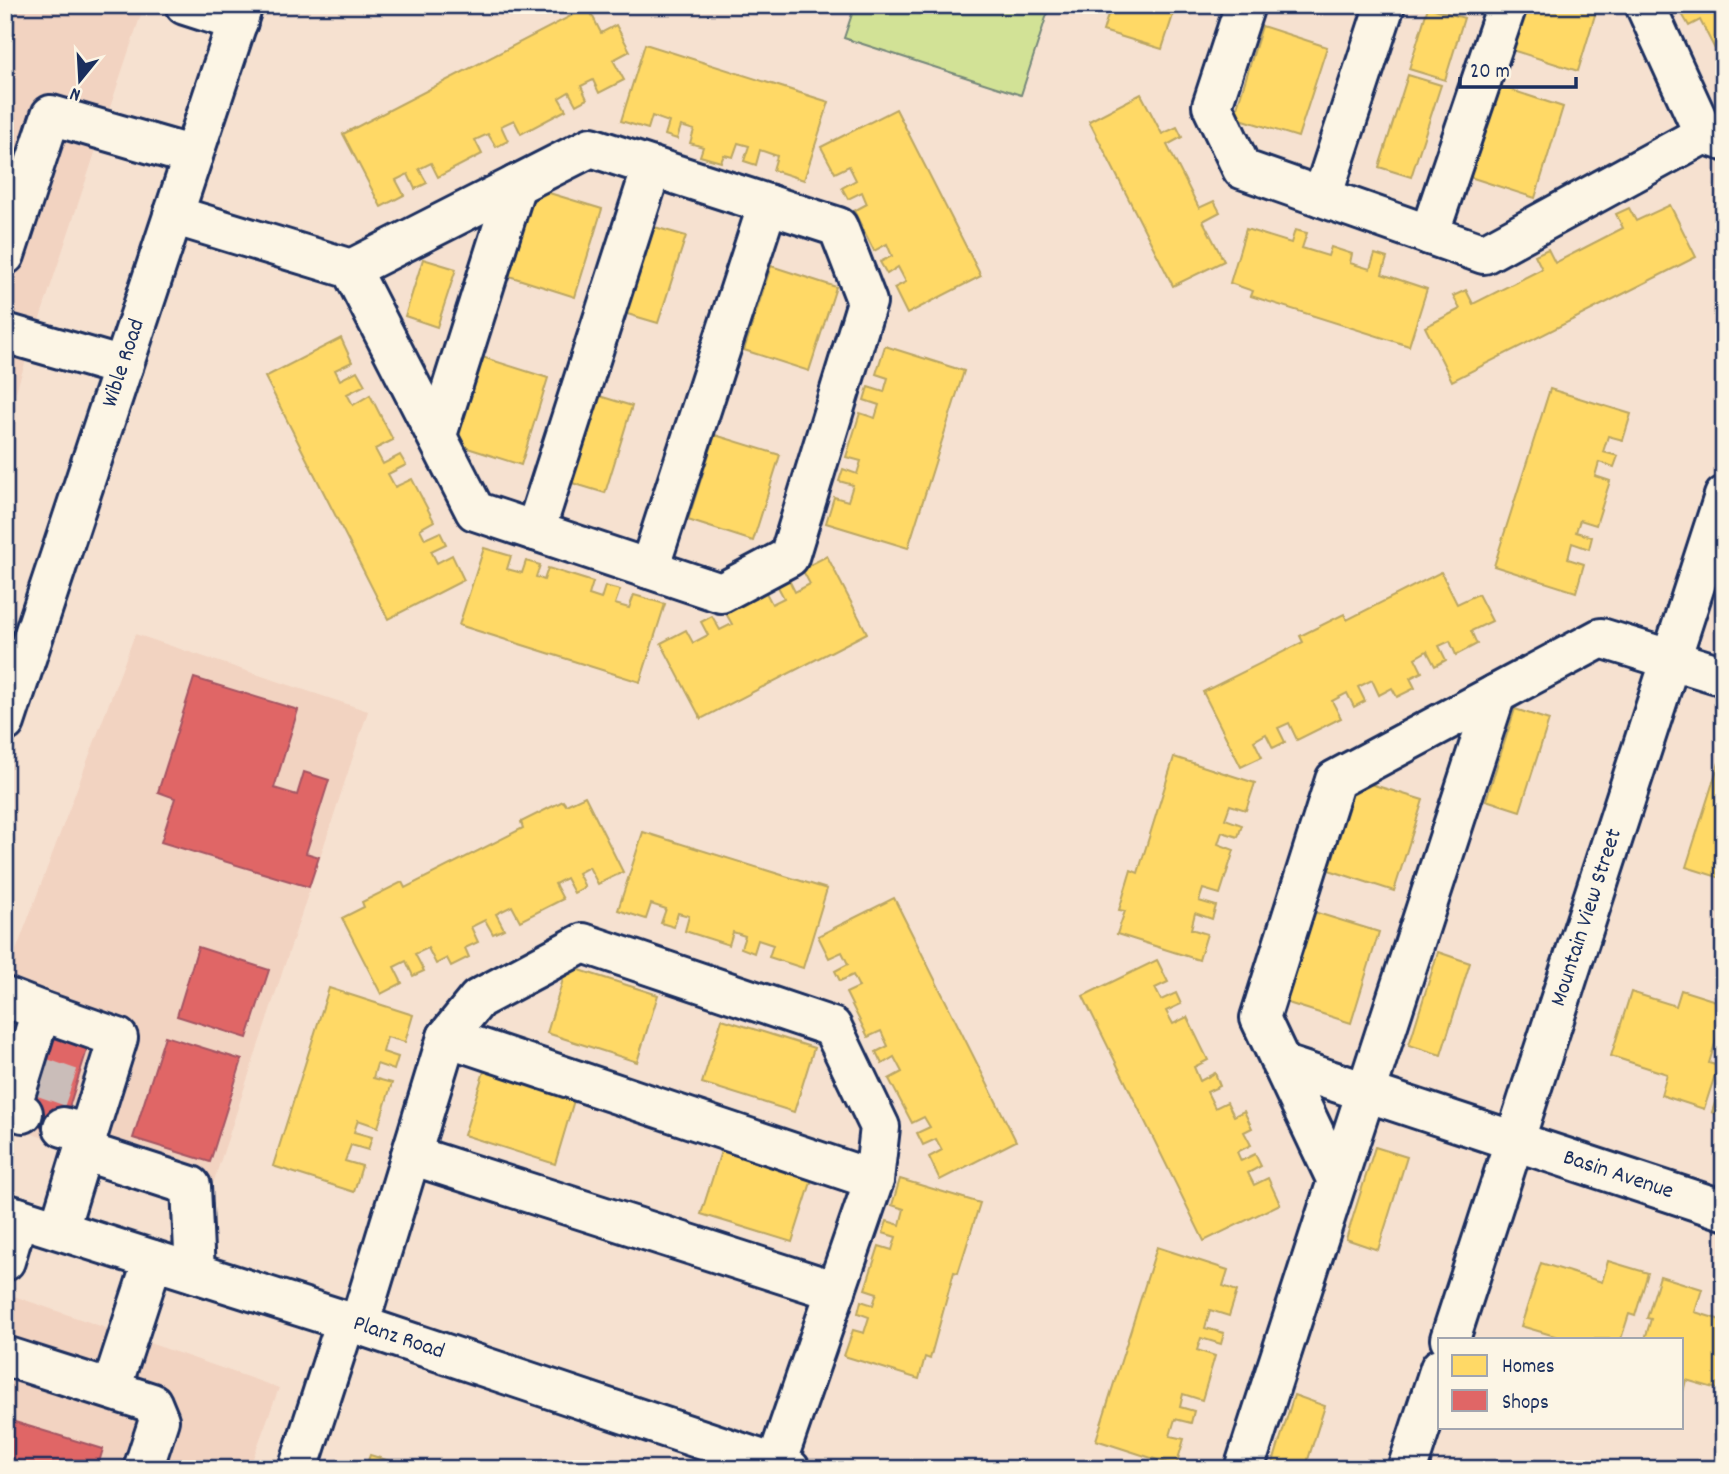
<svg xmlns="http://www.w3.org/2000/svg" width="1729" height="1474" viewBox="0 0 1729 1474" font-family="Dekko,sans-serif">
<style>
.built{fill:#f2d3c1}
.green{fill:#d2e296;stroke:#76887a;stroke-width:2}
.homes{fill:#ffd966;stroke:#bba664;stroke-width:2}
.shops{fill:#e06666;stroke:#a55664;stroke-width:2}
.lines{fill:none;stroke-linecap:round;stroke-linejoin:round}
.minor-tunnel{stroke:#cabdb9;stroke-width:38;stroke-dasharray:38 19;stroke-linecap:butt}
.minor-casing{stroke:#1b2f5e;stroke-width:44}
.minor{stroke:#fcf5e5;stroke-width:38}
.labels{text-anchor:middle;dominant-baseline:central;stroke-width:7;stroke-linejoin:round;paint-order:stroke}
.street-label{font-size:23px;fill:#1b2f5e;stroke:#fcf5e5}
</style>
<rect width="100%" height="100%" fill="#f6e1d0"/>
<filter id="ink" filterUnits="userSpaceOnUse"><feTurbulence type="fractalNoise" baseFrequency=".0143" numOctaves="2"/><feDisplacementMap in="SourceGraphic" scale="14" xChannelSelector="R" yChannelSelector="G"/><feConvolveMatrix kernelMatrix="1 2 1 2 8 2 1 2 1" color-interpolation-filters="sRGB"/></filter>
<g filter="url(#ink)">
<g class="built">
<polygon points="5,5 144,5 5,424"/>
<polygon points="135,634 368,711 210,1193 5,1125 5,980"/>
<polygon points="5,1293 279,1388 249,1469 5,1469"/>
</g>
<polygon class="green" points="855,5 1050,5 1021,95 844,38"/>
<g class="homes">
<polygon points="1111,5 1192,5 1190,14 1175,9 1162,49 1103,31"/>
<polygon points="1438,5 1469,5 1466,14"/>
<polygon points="1526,5 1598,5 1578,71 1512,50"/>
<polygon points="1693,5 1724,5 1724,49 1717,53 1700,20 1689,26 1682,14 1695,8"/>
<polygon points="588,7 601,33 616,25 630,51 613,60 624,80 599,93 593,80 581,86 587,99 576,105 569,92 559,98 566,110 521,134 514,120 501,126 508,141 496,147 488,134 475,140 482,154 438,177 431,163 419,169 427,183 415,189 408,174 396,180 404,195 381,207 343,134"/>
<polygon points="1428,7 1464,18 1445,80 1409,69"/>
<polygon points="1262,26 1327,47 1298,137 1234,117"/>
<polygon points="645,44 829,102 804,180 773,170 777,156 760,150 756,165 744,161 749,146 738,143 733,157 724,155 721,162 700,156 703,147 690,143 694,130 681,126 677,139 665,135 669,122 652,116 648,129 621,121"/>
<polygon points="1408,75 1441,85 1411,177 1379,167"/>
<polygon points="1499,86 1563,107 1535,198 1470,177"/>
<polygon points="1141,94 1162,134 1177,127 1182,137 1167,145 1199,208 1214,201 1220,212 1203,221 1224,261 1173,286 1089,121"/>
<polygon points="896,109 981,276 907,314 894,288 906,282 898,267 887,274 880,262 892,256 887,244 874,251 854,211 867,204 862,192 848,199 842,188 856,180 849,166 835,173 821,147"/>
<polygon points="536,189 602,209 575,297 509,276"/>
<polygon points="1670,205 1696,257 1452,381 1425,327 1460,309 1453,296 1466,290 1473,304 1542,269 1535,255 1548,249 1555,263 1623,228 1616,214 1629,208 1636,221"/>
<polygon points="651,226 686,236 658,323 624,313"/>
<polygon points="1246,229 1291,243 1295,230 1307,233 1302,248 1328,256 1331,247 1352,254 1350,263 1370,269 1375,254 1387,258 1382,274 1427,289 1409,346 1251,296 1253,291 1230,283"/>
<polygon points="423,259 456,269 437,327 405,316"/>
<polygon points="771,266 836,287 809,371 744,350"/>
<polygon points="341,338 352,362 335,370 340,380 357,371 365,385 347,394 353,405 370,395 393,440 375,449 383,464 400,455 406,465 388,474 395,487 412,479 434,521 420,529 425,539 440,532 446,544 431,551 437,563 452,555 464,580 388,619 265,377"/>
<polygon points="885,346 964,371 908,548 826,523 834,497 848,501 853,485 839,481 843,469 857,474 861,461 846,457 860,413 875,418 879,405 864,400 868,387 884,392 888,378 876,374"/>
<polygon points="482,357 548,378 521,465 455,444"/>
<polygon points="1550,389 1631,414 1623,440 1608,436 1603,452 1618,456 1614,467 1599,462 1595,476 1610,481 1596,525 1580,520 1576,532 1592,537 1589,549 1572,543 1568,559 1584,564 1576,592 1494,566"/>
<polygon points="596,395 632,406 605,493 569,482"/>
<polygon points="715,435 780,455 753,541 688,520"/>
<polygon points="484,548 511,556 507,569 522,573 526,561 540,565 536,577 544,580 548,568 593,582 589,595 601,599 605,586 620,590 615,604 629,608 634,595 665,604 640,682 459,625"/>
<polygon points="827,556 867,633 701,719 661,643 686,630 693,643 708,635 701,622 712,616 720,630 732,624 724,610 764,589 772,604 784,598 776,583 787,576 795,592 810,584 802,569"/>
<polygon points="1441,572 1457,604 1478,594 1492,621 1471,631 1477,644 1456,655 1450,641 1439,646 1446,660 1435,666 1427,651 1415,658 1422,672 1410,678 1415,688 1397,697 1392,688 1379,695 1372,680 1358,687 1365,701 1354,707 1347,693 1332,701 1341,718 1297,740 1289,723 1278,728 1285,742 1273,748 1266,734 1254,741 1262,757 1241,767 1203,692 1303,642 1300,636 1344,614 1347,620"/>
<polygon points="1515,709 1549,720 1520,811 1486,800"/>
<polygon points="1174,757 1255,783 1246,810 1230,805 1225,819 1242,825 1238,837 1222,832 1218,844 1234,850 1220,894 1203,889 1199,901 1216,906 1212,919 1195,913 1191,929 1207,934 1199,960 1117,934 1125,911 1119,910 1131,870 1138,873"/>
<polygon points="1719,763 1724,764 1724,879 1686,867"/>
<polygon points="1357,780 1423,800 1394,891 1329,870"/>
<polygon points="585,796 623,872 598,884 589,867 578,873 585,887 574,893 566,878 555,884 563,899 520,921 512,906 496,914 504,929 493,934 485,920 471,927 478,942 465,948 469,957 451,966 447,958 436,964 428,948 415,954 424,971 413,976 406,961 394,967 402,983 381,994 342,918 364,907 362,902 402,882 405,888 523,828 521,822 563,801 566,805"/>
<polygon points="643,832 827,889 803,968 769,957 773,945 758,940 754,953 741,948 745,936 733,932 729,945 685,931 689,916 678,913 674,927 661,923 666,909 651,904 646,919 618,910"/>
<polygon points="894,898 1016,1141 940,1180 929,1157 942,1150 936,1139 923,1145 917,1133 930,1127 924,1117 912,1123 889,1079 902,1072 894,1057 882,1064 876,1052 888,1046 881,1031 868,1037 846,993 859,987 853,975 840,981 835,971 848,964 842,952 829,958 818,936"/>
<polygon points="1314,912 1379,932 1351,1023 1285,1002"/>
<polygon points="1438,952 1470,963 1441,1055 1409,1045"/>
<polygon points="1157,960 1168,982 1155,988 1161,1000 1176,993 1181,1004 1166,1011 1173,1024 1187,1017 1208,1060 1194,1067 1200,1081 1215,1073 1220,1086 1207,1092 1215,1108 1227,1102 1234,1116 1244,1111 1252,1128 1244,1132 1251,1145 1237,1152 1241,1161 1255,1154 1261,1166 1248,1173 1254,1185 1268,1178 1280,1204 1204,1241 1083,996"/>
<polygon points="567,966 658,995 637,1062 547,1033"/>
<polygon points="329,988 413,1015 405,1042 387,1037 383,1052 398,1057 394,1070 377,1064 373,1078 392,1083 378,1127 358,1120 354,1132 372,1137 368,1150 351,1145 345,1161 362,1166 354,1192 273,1166"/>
<polygon points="1681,990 1719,1002 1715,1018 1724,1020 1720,1037 1717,1037 1709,1063 1718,1066 1704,1109 1661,1095 1667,1074 1611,1056 1631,992 1676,1006"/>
<polygon points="722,1019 814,1048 794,1112 702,1083"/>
<polygon points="485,1068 575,1097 555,1164 464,1135"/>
<polygon points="1724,1074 1724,1116 1712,1112"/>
<polygon points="1375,1147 1407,1157 1378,1250 1346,1239"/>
<polygon points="722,1148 813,1176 792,1242 701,1214"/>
<polygon points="900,1179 980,1203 958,1273 954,1272 930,1359 925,1357 919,1379 844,1356 853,1330 864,1333 869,1317 858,1313 861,1301 873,1305 877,1293 865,1289 879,1246 892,1250 896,1237 883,1233 887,1221 900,1225 904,1209 892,1205"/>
<polygon points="1157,1247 1228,1270 1223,1286 1237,1291 1229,1316 1210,1310 1205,1328 1224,1333 1221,1344 1201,1338 1197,1350 1215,1356 1202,1400 1183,1394 1180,1407 1194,1411 1191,1423 1175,1419 1170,1436 1184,1439 1176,1466 1096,1440"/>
<polygon points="1608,1261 1648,1273 1635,1316 1629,1314 1621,1339 1565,1339 1521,1326 1541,1263 1602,1282"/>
<polygon points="1660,1276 1702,1289 1695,1312 1724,1321 1724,1391 1686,1380 1682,1396 1682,1339 1645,1339 1651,1319 1647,1318"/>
<polygon points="1294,1395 1325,1406 1305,1469 1271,1469"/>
<polygon points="370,1455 416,1469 365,1469"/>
</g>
<g class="shops">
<polygon points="194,678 298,710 274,788 297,795 304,772 329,780 306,853 319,857 309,887 161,842 175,798 158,792"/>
<polygon points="198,947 269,970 247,1038 177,1016"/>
<polygon points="50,1028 90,1040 61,1133 21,1120"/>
<polygon points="165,1036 242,1060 210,1162 133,1138"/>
<polygon points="5,1419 103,1449 97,1469 5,1469"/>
</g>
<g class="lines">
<polyline class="minor-tunnel" points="35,1075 75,1089"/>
<g class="minor-casing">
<g id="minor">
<polyline points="185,5 238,22"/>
<polyline points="1245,5 1212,106 1242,169 1484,254 1704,134"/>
<polyline points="1645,5 1704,134 1724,141"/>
<polyline points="1322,197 1385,5"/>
<polyline points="173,215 351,269 475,511 721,593 789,557 867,302 838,227 591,147 351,269"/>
<polyline points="1429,235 1507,5"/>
<polyline points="5,255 51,115 193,156"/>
<polyline points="5,333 123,367"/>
<polyline points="437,435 516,185"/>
<polyline points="535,531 652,167"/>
<polyline points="649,569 768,204"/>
<path id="s1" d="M5,722l238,-717"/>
<polyline points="5,997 41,1011"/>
<polyline points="447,1037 874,1180"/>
<path id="s2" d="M1281,1064l443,146"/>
<polyline points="23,1113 15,1110 13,1102 41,1011 118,1038 88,1134 63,1127"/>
<polyline points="83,1151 191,1186 195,1273"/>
<polyline points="411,1155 836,1291"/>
<polyline points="1337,1181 1496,694"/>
<path id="s3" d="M5,1213l354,112 431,144"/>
<polyline points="59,1229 88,1134"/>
<polyline points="5,1261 18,1217"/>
<polyline points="359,1325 447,1037 478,999 583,943 832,1027 880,1127 874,1180 776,1464"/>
<path id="s4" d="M1450,1339l274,-843"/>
<polyline points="5,1356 152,1403 159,1420 143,1469"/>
<polyline points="111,1389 153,1260"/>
<polyline points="298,1469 346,1321"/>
<polyline points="1244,1469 1337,1181 1260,1018 1335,780 1601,638 1724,676"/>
<polyline points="1407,1469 1440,1368"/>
</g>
</g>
<use href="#minor" class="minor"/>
</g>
</g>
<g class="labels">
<g class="street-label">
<text stroke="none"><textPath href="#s1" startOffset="378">Wible Road</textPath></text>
<text stroke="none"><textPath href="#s4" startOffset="443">Mountain View Street</textPath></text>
<text stroke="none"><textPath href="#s2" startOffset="355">Basin Avenue</textPath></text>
<text stroke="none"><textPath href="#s3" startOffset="413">Planz Road</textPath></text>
</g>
</g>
<rect width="1729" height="1474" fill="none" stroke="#fcf5e5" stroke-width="28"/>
<rect x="14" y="14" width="1701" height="1446" fill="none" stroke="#1b2f5e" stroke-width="2.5" filter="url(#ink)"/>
<rect x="1438" y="1338" width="245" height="91" fill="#fcf5e5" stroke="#a2a6af" stroke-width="2"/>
<rect x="1452" y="1355" width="35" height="21" fill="#ffd966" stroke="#a2a6af" stroke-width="2"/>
<text x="1502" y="1372" font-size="21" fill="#1b2f5e">Homes</text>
<rect x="1452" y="1390" width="35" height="21" fill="#e06666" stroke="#a2a6af" stroke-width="2"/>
<text x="1502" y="1408" font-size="21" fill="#1b2f5e">Shops</text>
<g transform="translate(80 80) rotate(198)" stroke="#fcf5e5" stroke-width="5" paint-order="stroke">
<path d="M0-5L12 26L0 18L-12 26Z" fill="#1b2f5e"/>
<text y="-10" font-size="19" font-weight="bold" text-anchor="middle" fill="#1b2f5e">N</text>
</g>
<path d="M1460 77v10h116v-10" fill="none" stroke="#1b2f5e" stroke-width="3.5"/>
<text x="1470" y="77" font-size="21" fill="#1b2f5e" stroke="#fcf5e5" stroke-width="5" paint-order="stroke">20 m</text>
</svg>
